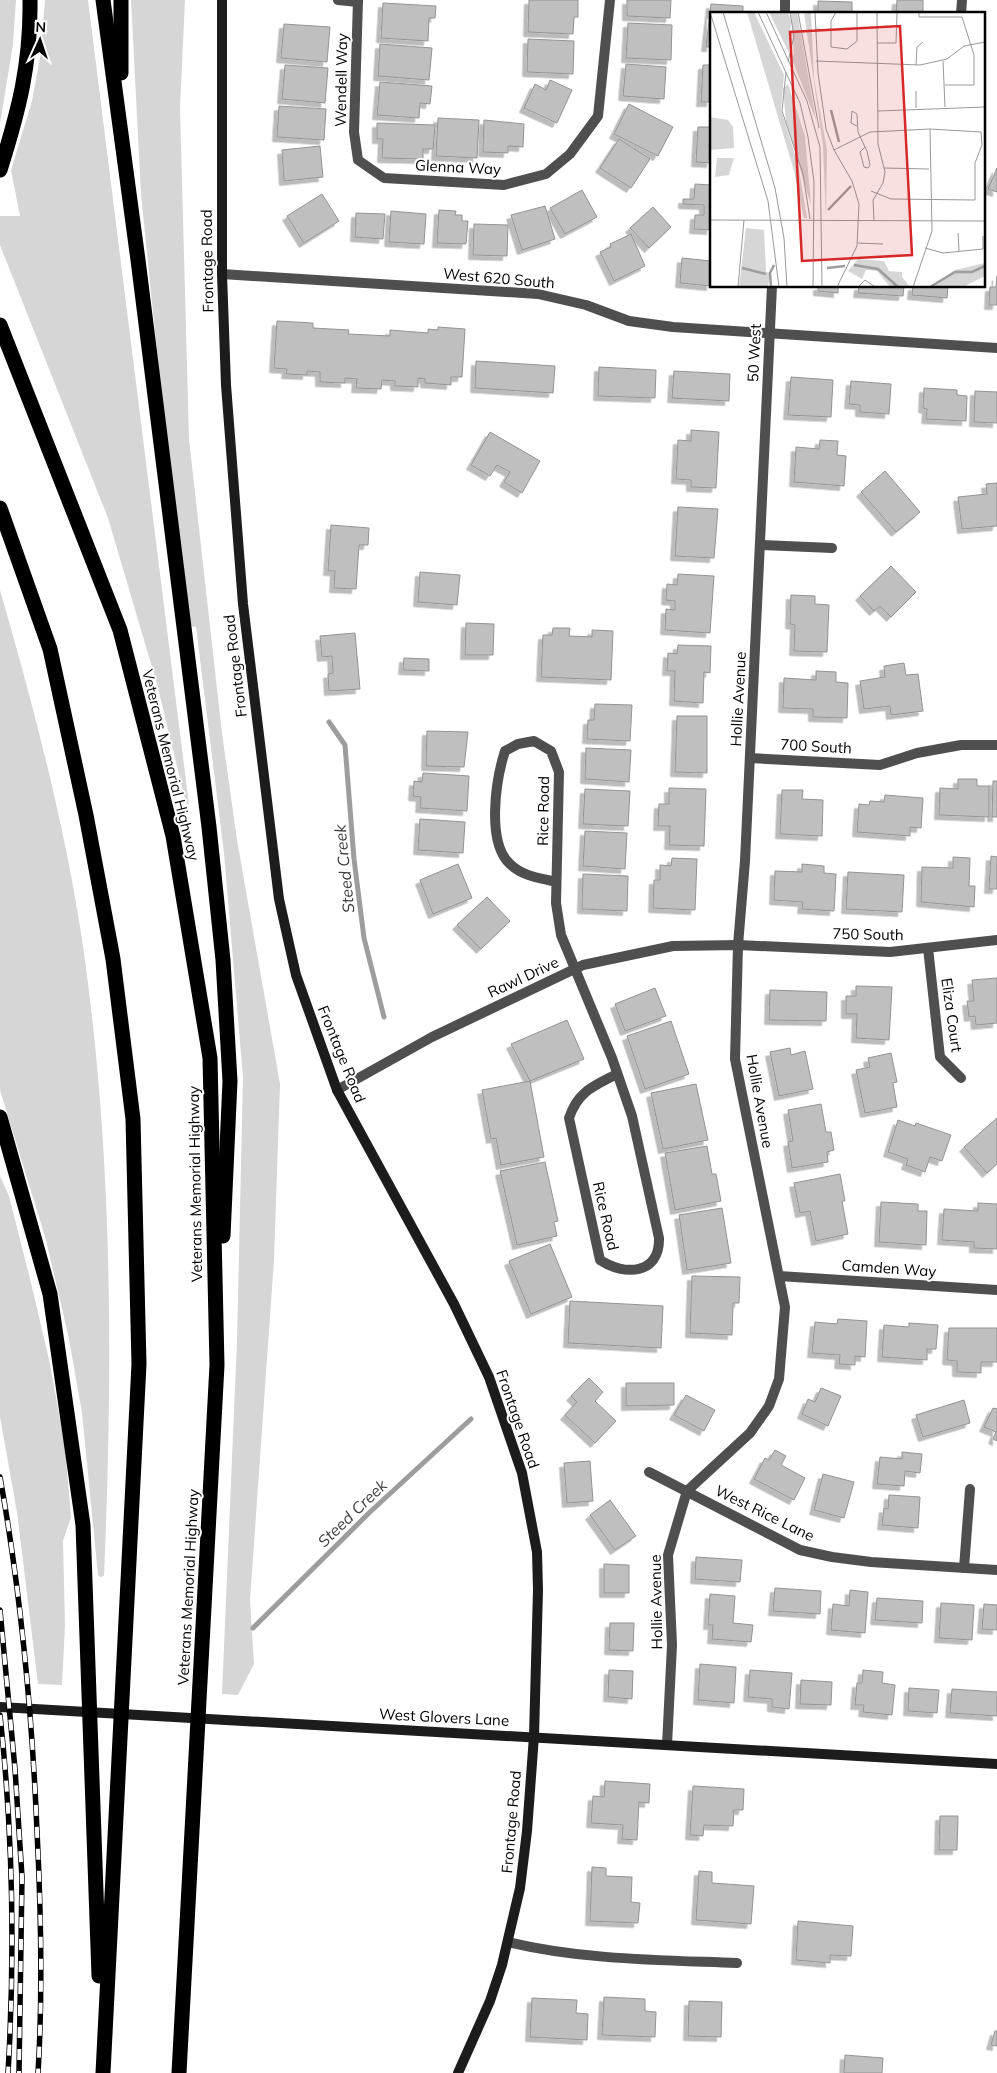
<svg xmlns="http://www.w3.org/2000/svg" width="997" height="2073" viewBox="0 0 997 2073" font-family="Mulish,sans-serif">
<style>
.green{fill:#d6d6d6}
.lines{fill:none;stroke-linecap:round;stroke-linejoin:round}
.stream{stroke:#9d9d9d;stroke-width:5}
.building{fill:#bfbfbf;stroke:#939393;filter:url(#shadow)}
.street{stroke:#4f4f4f;stroke-width:10}
.secondary{stroke:#1c1c1c;stroke-width:10}
.highway{stroke:#000;stroke-width:15}
.rail-casing{stroke:#000;stroke-width:5.5}
.rail{stroke:#fff;stroke-width:4;stroke-dasharray:11;stroke-linecap:butt}
.labels{text-anchor:middle;dominant-baseline:central;stroke-width:4;stroke-linejoin:round;paint-order:stroke}
.street-label{font-size:15px;fill:#000;stroke:#fff}
.water-label{font-size:16px;font-style:italic;fill:#3e3e3e;stroke:#fff}
.inset-river{fill:none;stroke:#9d9d9d;stroke-width:2.5}
.inset-road{fill:none;stroke:#999;stroke-width:1}
.view{fill:#d62828;fill-opacity:0.15;stroke:#d62828;stroke-width:2.5}
.inset-edge{fill:none;stroke:#000;stroke-width:2.5}
</style>
<defs>
<filter id="shadow"><feDropShadow dx="-4.5" dy="4.5" stdDeviation="0" flood-color="#0004"/></filter>
</defs>
<rect width="100%" height="100%" fill="#fff"/>
<g class="green">
<polygon points="0,0 16,0 13,44 0,124"/>
<polygon points="45,0 88,0 189,805 186,803 157,684 108,518 0,245 0,216 20,216 11,170 32,101 40,57"/>
<polygon points="131,0 185,0 180,108 189,439 222,733 237,840 280,1084 274,1260 250,1600 254,1664 238,1695 222,1694 237,1341 243,1077 224,853 196,627 189,626 164,420 141,194"/>
<path d="M0,590c34,118 65,235 83,356 30,209 30,420 21,630l-4,1 -2,-2 -16,-162 -13,-74 -23,-99 -46,-150z"/>
<polygon points="0,1176 9,1196 32,1287 50,1364 65,1447 71,1517 63,1541 65,1625 62,1685 38,1684 17,1512 0,1417"/>
</g>
<g class="lines">
<g class="stream">
<polyline points="329,722 345,745 354,859 364,938 384,1017"/>
<polyline points="253,1628 370,1512 471,1419"/>
</g>
</g>
<g class="building">
<polygon points="529,0 578,0 578,17 574,17 573,34 528,32"/>
<polygon points="627,0 671,0 670,18 627,16"/>
<polygon points="897,0 923,0 923,14 896,14"/>
<polygon points="818,1 852,2 852,14 818,14"/>
<polygon points="383,3 436,6 435,18 429,18 428,41 381,38"/>
<polygon points="711,4 743,6 743,14 711,14 711,47 706,47"/>
<polygon points="628,23 672,25 671,60 626,58"/>
<polygon points="284,24 330,27 327,62 281,58"/>
<polygon points="528,39 574,41 573,74 527,72"/>
<polygon points="380,44 432,48 429,80 378,76"/>
<polygon points="626,64 666,67 664,99 623,96"/>
<polygon points="285,65 328,68 325,103 282,99"/>
<polygon points="703,65 711,65 711,102 701,102"/>
<polygon points="550,80 572,90 557,123 524,108 535,84 546,90"/>
<polygon points="380,82 432,86 430,104 420,103 419,118 377,115"/>
<polygon points="629,104 673,127 658,156 614,134"/>
<polygon points="279,106 326,109 324,140 277,137"/>
<polygon points="438,118 479,120 477,158 436,156"/>
<polygon points="484,120 524,124 523,147 508,146 508,153 483,152"/>
<polygon points="377,123 435,125 433,149 423,149 423,159 382,158 383,139 377,139"/>
<polygon points="698,127 711,127 711,163 696,162"/>
<polygon points="619,139 650,159 631,188 600,168"/>
<polygon points="320,146 323,177 284,181 282,150"/>
<polygon points="997,168 997,192 988,189"/>
<polygon points="695,184 711,185 711,230 694,229 695,215 704,215 704,205 683,204 683,199 694,199"/>
<polygon points="582,190 597,217 565,234 550,208"/>
<polygon points="322,194 339,221 304,243 287,216"/>
<polygon points="545,206 555,239 522,250 511,215"/>
<polygon points="653,207 671,227 649,248 630,228"/>
<polygon points="439,210 456,211 455,215 462,215 462,221 468,221 466,244 437,243"/>
<polygon points="391,211 426,214 424,244 389,242"/>
<polygon points="356,213 385,214 383,239 355,237"/>
<polygon points="474,224 508,225 507,256 473,255"/>
<polygon points="631,234 645,266 614,281 600,252 611,247 610,244"/>
<polygon points="682,258 711,261 711,286 680,283"/>
<polygon points="997,276 997,305 989,305 990,287 996,287"/>
<polygon points="818,286 838,286 838,293 818,291"/>
<polygon points="859,286 904,286 903,296 858,293"/>
<polygon points="913,286 948,286 947,298 912,295"/>
<polygon points="277,321 313,323 313,328 349,330 348,334 390,336 390,330 428,333 428,329 438,330 438,327 465,329 462,377 451,377 451,385 425,383 425,379 418,378 418,387 395,386 395,381 382,380 381,389 356,388 357,379 345,378 345,383 320,382 320,372 307,371 307,375 286,374 287,369 274,368"/>
<polygon points="476,361 555,366 553,393 475,388"/>
<polygon points="599,367 656,370 655,398 598,396"/>
<polygon points="674,371 730,374 729,401 672,398"/>
<polygon points="791,377 833,380 831,417 788,415"/>
<polygon points="851,381 891,384 889,414 860,412 860,405 849,404"/>
<polygon points="924,388 957,390 957,395 967,396 966,421 926,419 927,409 923,408"/>
<polygon points="975,391 997,392 997,423 974,422"/>
<polygon points="691,430 719,432 716,488 691,487 691,480 676,479 678,440 691,441"/>
<polygon points="490,432 540,461 522,493 504,482 510,472 497,465 490,476 471,465"/>
<polygon points="820,440 838,441 837,455 846,456 844,486 794,482 796,447 819,449"/>
<polygon points="885,471 920,512 896,532 861,492"/>
<polygon points="997,483 997,526 962,529 958,497 987,494 986,484"/>
<polygon points="678,507 718,509 714,558 675,556"/>
<polygon points="331,525 369,528 368,545 359,545 356,589 334,588 335,571 328,571"/>
<polygon points="891,566 916,592 891,617 880,606 874,611 860,596"/>
<polygon points="420,572 460,575 457,605 418,602"/>
<polygon points="678,574 714,576 710,633 665,630 666,609 675,610 675,601 666,600 667,584 677,585"/>
<polygon points="791,595 815,596 815,604 829,605 827,652 794,651 795,625 790,624"/>
<polygon points="466,623 494,624 493,655 465,655"/>
<polygon points="553,628 570,628 569,636 592,637 592,630 613,631 611,680 541,677 543,635 552,635"/>
<polygon points="355,633 360,689 329,691 328,674 333,673 332,656 322,657 320,636"/>
<polygon points="678,645 711,646 710,673 704,672 703,703 674,701 675,671 667,671 668,653 677,654"/>
<polygon points="404,658 429,659 429,671 403,670"/>
<polygon points="904,663 906,675 918,674 923,711 891,715 890,706 864,709 860,681 885,677 884,666"/>
<polygon points="816,671 836,672 836,682 848,683 847,718 813,717 813,709 783,708 784,678 816,680"/>
<polygon points="595,704 632,705 630,741 587,739 588,720 594,720"/>
<polygon points="677,716 707,716 707,773 675,772"/>
<polygon points="427,731 468,732 464,767 426,766"/>
<polygon points="586,748 631,750 629,782 585,779"/>
<polygon points="423,773 469,776 467,811 420,808 421,797 413,796 414,781 422,782"/>
<polygon points="958,779 977,779 977,786 989,786 989,817 939,815 940,788 958,789"/>
<polygon points="993,781 997,781 997,817 992,817"/>
<polygon points="669,788 706,789 704,846 669,845 670,826 658,826 659,804 669,804"/>
<polygon points="585,789 630,791 628,826 583,824"/>
<polygon points="782,790 803,790 802,799 823,800 822,836 780,834"/>
<polygon points="885,795 923,798 921,828 910,827 910,836 857,832 859,804 869,805 870,801 884,802"/>
<polygon points="420,819 465,822 463,853 418,850"/>
<polygon points="585,831 627,833 625,869 583,866"/>
<polygon points="991,856 997,857 997,889 989,889"/>
<polygon points="953,857 970,858 969,886 975,886 974,907 921,902 922,867 953,868"/>
<polygon points="672,858 697,859 695,910 653,908 654,880 660,880 660,865 671,866"/>
<polygon points="458,864 472,898 433,914 420,880"/>
<polygon points="802,864 824,866 824,873 836,874 834,911 802,909 803,902 774,900 775,871 802,872"/>
<polygon points="848,872 904,875 902,912 846,909"/>
<polygon points="583,874 628,876 627,911 582,909"/>
<polygon points="487,897 510,921 481,949 457,925"/>
<polygon points="997,978 997,1023 976,1025 975,1016 969,1017 967,1001 974,1001 972,980"/>
<polygon points="856,986 892,987 889,1040 856,1038 857,1014 846,1014 846,996 856,996"/>
<polygon points="655,988 666,1016 625,1031 615,1004"/>
<polygon points="770,990 827,992 826,1021 769,1020"/>
<polygon points="567,1020 584,1059 530,1081 511,1044"/>
<polygon points="671,1021 689,1074 645,1089 627,1036"/>
<polygon points="790,1048 791,1055 805,1051 813,1089 779,1096 770,1052"/>
<polygon points="891,1053 897,1082 893,1083 897,1107 865,1113 856,1070 870,1067 868,1058"/>
<polygon points="530,1081 544,1157 501,1165 496,1138 491,1139 482,1090"/>
<polygon points="696,1084 708,1140 663,1149 651,1093"/>
<polygon points="821,1104 826,1132 831,1132 834,1150 827,1152 828,1162 792,1168 788,1142 793,1141 788,1110"/>
<polygon points="997,1118 997,1164 987,1173 964,1147"/>
<polygon points="898,1120 915,1126 916,1123 951,1135 942,1161 930,1157 925,1172 906,1165 908,1159 888,1152"/>
<polygon points="707,1146 712,1174 716,1174 721,1201 675,1210 665,1153"/>
<polygon points="545,1162 558,1221 554,1222 557,1236 517,1245 500,1171"/>
<polygon points="840,1174 845,1201 842,1201 848,1234 816,1241 810,1211 800,1213 794,1183"/>
<polygon points="881,1202 918,1204 918,1211 927,1211 926,1245 879,1242"/>
<polygon points="978,1203 997,1204 997,1249 974,1248 974,1242 942,1240 944,1209 978,1211"/>
<polygon points="722,1208 731,1263 687,1270 679,1215"/>
<polygon points="550,1244 572,1297 531,1314 509,1261"/>
<polygon points="692,1276 740,1277 739,1303 733,1303 732,1335 690,1333"/>
<polygon points="570,1301 663,1306 661,1348 568,1343"/>
<polygon points="838,1319 867,1321 865,1357 855,1356 855,1365 839,1364 840,1355 812,1353 815,1322 837,1324"/>
<polygon points="909,1323 938,1325 936,1349 927,1349 927,1360 882,1357 884,1325 909,1327"/>
<polygon points="949,1328 997,1328 997,1362 981,1362 981,1373 957,1372 957,1361 947,1360"/>
<polygon points="589,1378 603,1392 595,1401 616,1421 595,1443 565,1415 577,1402 571,1396"/>
<polygon points="626,1383 674,1383 674,1405 626,1406"/>
<polygon points="821,1388 841,1396 828,1426 802,1414 808,1399 815,1402"/>
<polygon points="686,1395 715,1410 704,1431 674,1415"/>
<polygon points="964,1400 970,1423 923,1437 916,1415"/>
<polygon points="993,1408 997,1409 997,1441 993,1439 996,1432 984,1427"/>
<polygon points="775,1450 786,1456 781,1465 805,1478 794,1500 754,1479 765,1458 769,1460"/>
<polygon points="902,1452 922,1454 920,1473 905,1471 904,1486 877,1484 880,1457 902,1459"/>
<polygon points="590,1461 593,1501 567,1503 564,1463"/>
<polygon points="823,1474 854,1482 844,1518 814,1510"/>
<polygon points="889,1495 920,1497 918,1528 882,1525 884,1508 888,1509"/>
<polygon points="610,1500 636,1536 615,1550 590,1515"/>
<polygon points="696,1557 742,1560 740,1582 695,1579"/>
<polygon points="604,1564 629,1565 629,1593 604,1593"/>
<polygon points="775,1588 821,1591 820,1614 773,1611"/>
<polygon points="850,1590 868,1592 865,1633 831,1630 833,1604 849,1606"/>
<polygon points="710,1594 735,1596 733,1623 753,1625 751,1642 712,1639 713,1625 708,1625"/>
<polygon points="877,1598 923,1601 922,1623 875,1620"/>
<polygon points="941,1603 974,1605 972,1640 939,1638"/>
<polygon points="984,1604 997,1605 997,1630 982,1629"/>
<polygon points="610,1623 634,1623 633,1651 609,1650"/>
<polygon points="700,1664 736,1667 734,1703 698,1700"/>
<polygon points="609,1670 633,1671 632,1699 608,1697"/>
<polygon points="750,1670 792,1673 789,1709 772,1707 772,1699 748,1697"/>
<polygon points="863,1670 883,1672 882,1683 895,1685 892,1715 863,1712 864,1705 855,1705 857,1683 862,1683"/>
<polygon points="801,1680 832,1682 831,1705 800,1704"/>
<polygon points="909,1688 939,1690 937,1713 908,1711"/>
<polygon points="952,1689 997,1692 997,1716 950,1713"/>
<polygon points="605,1781 650,1784 649,1803 639,1802 637,1840 622,1839 623,1825 591,1823 593,1796 604,1797"/>
<polygon points="693,1786 744,1789 743,1810 734,1810 733,1826 704,1825 703,1836 690,1835"/>
<polygon points="940,1816 958,1816 957,1850 939,1850"/>
<polygon points="592,1867 606,1868 606,1876 632,1877 631,1902 640,1903 638,1923 590,1921"/>
<polygon points="699,1871 712,1872 712,1883 754,1886 751,1924 696,1920"/>
<polygon points="798,1921 853,1926 851,1956 830,1955 830,1963 796,1960"/>
<polygon points="604,1997 645,1999 645,2011 656,2012 655,2037 602,2035"/>
<polygon points="532,1998 577,2000 576,2013 588,2014 587,2040 530,2037"/>
<polygon points="689,2001 722,2002 721,2037 688,2036"/>
<polygon points="995,2031 997,2031 997,2046 991,2045"/>
<polygon points="845,2055 883,2058 882,2073 844,2073"/>
</g>
<g class="lines">
<g class="street">
<polyline points="338,0 358,2"/>
<polyline points="358,0 354,132 358,160 384,178 504,185 546,174 570,154 598,116 610,0"/>
<polyline points="785,14 785,0"/>
<polyline points="961,14 962,0"/>
<polyline points="222,274 538,294 586,305 629,321 673,327 997,348"/>
<polyline points="760,545 832,548"/>
<polyline points="750,758 880,765 917,753 961,745 997,745"/>
<path d="M556,882c-16,-4 -34,-6 -46,-18 -24,-22 -14,-85 -5,-113l13,-7 16,-3 17,10 8,21 -3,131 5,32 51,123 20,58 27,122c1,37 -35,38 -59,22l-31,-142c9,-27 25,-32 48,-44"/>
<polyline points="928,948 940,1057 961,1078"/>
<polyline points="337,1090 432,1037 583,965 673,946 738,945 890,952 997,940"/>
<polyline points="779,1276 997,1290"/>
<polyline points="649,1472 800,1550 832,1557 871,1562 997,1570"/>
<polyline points="964,1568 970,1489"/>
<polyline points="667,1745 672,1645 668,1555 687,1491 750,1433 769,1406 779,1379 785,1307 735,1059 738,945 745,861 772,286"/>
<path d="M508,1942c75,18 153,18 229,21"/>
</g>
<g class="secondary">
<polyline points="222,0 222,274 226,385 243,604 279,899 296,975 337,1090 454,1304 489,1377 522,1473 537,1552 538,1590 534,1736 527,1831 520,1888 502,1965 490,2001 458,2073"/>
<polyline points="0,1707 997,1764"/>
</g>
<g class="highway">
<polyline points="103,0 138,260 209,827 223,960 230,1081 223,1236"/>
<polyline points="121,73 121,0"/>
<path d="M0,170c19,-60 31,-107 30,-170"/>
<polyline points="0,325 120,630 173,836 210,1058 217,1365 179,2073"/>
<polyline points="0,508 50,649 86,815 113,959 133,1119 139,1364 103,2073"/>
<polyline points="0,1117 50,1294 83,1525 99,1976"/>
</g>
<g class="rail-casing">
<g id="rail">
<path d="M0,1477c21,117 32,235 37,354 4,80 6,161 1,242"/>
<polyline points="0,1610 15,1769 22,1877 19,2073"/>
<path d="M0,1715c13,119 15,239 8,358"/>
</g>
</g>
<use href="#rail" class="rail"/>
</g>
<g class="labels">
<g class="street-label">
<text transform="translate(341 80) rotate(-89)">Wendell Way</text>
<text transform="translate(458 167) rotate(3)">Glenna Way</text>
<text transform="translate(207 261) rotate(-91)">Frontage Road</text>
<text transform="translate(499 278) rotate(5)">West 620 South</text>
<text transform="translate(754 353) rotate(-87)">50 West</text>
<text transform="translate(235 666) rotate(-97)">Frontage Road</text>
<text transform="translate(738 699) rotate(-87)">Hollie Avenue</text>
<text transform="translate(816 746) rotate(3)">700 South</text>
<text transform="translate(171 765) rotate(76)">Veterans Memorial Highway</text>
<text transform="translate(543 811) rotate(-89)">Rice Road</text>
<text transform="translate(868 934) rotate(1)">750 South</text>
<text transform="translate(523 977) rotate(-25)">Rawl Drive</text>
<text transform="translate(952 1015) rotate(82)">Eliza Court</text>
<text transform="translate(342 1054) rotate(68)">Frontage Road</text>
<text transform="translate(760 1101) rotate(80)">Hollie Avenue</text>
<text transform="translate(195 1184) rotate(-91)">Veterans Memorial Highway</text>
<text transform="translate(606 1216) rotate(77)">Rice Road</text>
<text transform="translate(889 1268) rotate(4)">Camden Way</text>
<text transform="translate(518 1419) rotate(71)">Frontage Road</text>
<text transform="translate(765 1513) rotate(26)">West Rice Lane</text>
<text transform="translate(188 1587) rotate(-87)">Veterans Memorial Highway</text>
<text transform="translate(656 1602) rotate(-91)">Hollie Avenue</text>
<text transform="translate(444 1717) rotate(3)">West Glovers Lane</text>
<text transform="translate(511 1822) rotate(-85)">Frontage Road</text>
</g>
<g class="water-label">
<text transform="translate(344 869) rotate(-96)">Steed Creek</text>
<text transform="translate(352 1513) rotate(-44)">Steed Creek</text>
</g>
</g>
<g transform="translate(710 12)">
<rect width="275" height="275" fill="#fff"/>
<path d="M37,0h7l30,63 -3,35 17,54 9,54h-3l-10,-47zM59,0h19l3,9 -2,32zM81,0h6l19,108 -25,-63 3,-2zM94,0h7l3,67 13,71 -1,68 -3,-73zM78,72l17,52 6,69 -25,-83 -3,-34zM0,105l18,3 5,7 1,21 -24,2zM7,146h17l-5,17 -14,2zM36,216l18,2 2,42 5,1 -3,13 -29,1zM148,247l26,2 5,10 13,1v5l8,10h-20l-13,-16 -11,-1 -4,9 -14,-8zM275,251v13l-22,11h-32l24,-17z" fill="#d6d6d6"/>
<path class="inset-river" d="M121,98l8,32M118,198l23,-24M144,253l24,4 20,18M32,256l24,6M117,256l18,-2M61,275l-1,-14 4,-8M220,275l25,-15h17l13,-6"/>
<path class="inset-road" d="M0,0l58,189 11,86M13,0l52,176 9,50 3,49M48,0l42,91 8,34 6,45 -1,105M56,0l41,89 13,46 2,140M88,0l21,116M105,0l3,61 8,56 8,21 18,31 7,23 -2,42 -20,41M126,0l-5,9v26l16,2 10,-8v-29M209,0v5h43l12,38v30h-29M105,17l15,1M167,31h19l1,-31M106,49l104,4 27,-6 17,-13 21,-4M233,49l2,46M78,50l6,-26 -4,-24M206,53l1,-18 6,-5M76,60l-4,39 21,63 7,45M206,79v17M168,99l107,-4M147,114l-6,-3 1,-12 5,3 1,18 6,13 3,6 3,14 -2,3 -4,-1 -4,-15 5,-5M124,138l36,-18 60,-3 51,3 1,13 -7,18v37l-84,-1 -20,-8M174,156l45,1M0,208l275,1M164,209l-1,-21 10,-17 2,-11 -7,-28 -1,-132M248,221l1,18M148,231l25,1M215,236l18,5 40,-4v-13M28,275l6,-67M148,275l7,-7 10,7M203,275l19,-56 -2,-102"/>
<path class="view" d="M190,14l12,229 -110,6 -12,-229z"/>
<rect width="275" height="275" class="inset-edge"/>
</g>
<g transform="translate(40 40) rotate(3)" stroke="#ffffff" stroke-width="4" paint-order="stroke">
<path d="M0-4L9 19L0 12L-9 19Z" fill="#000000"/>
<text y="-8" font-size="14" font-weight="bold" text-anchor="middle" fill="#000000">N</text>
</g>
</svg>
